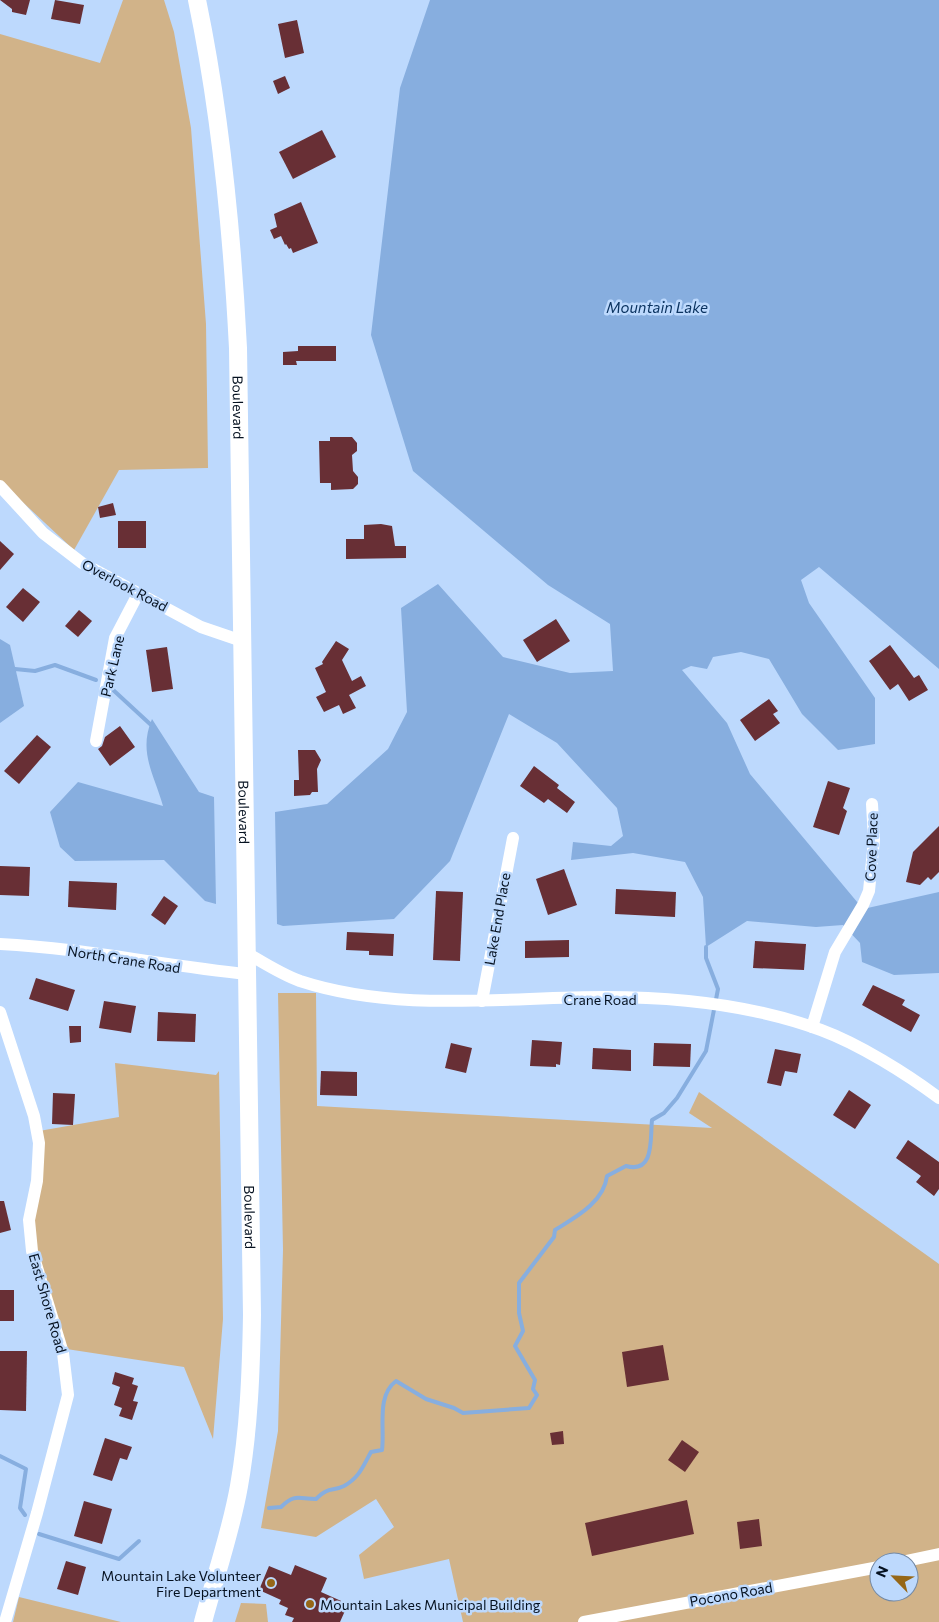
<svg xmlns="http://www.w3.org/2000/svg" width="939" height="1622" viewBox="0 0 939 1622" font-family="Commissioner,sans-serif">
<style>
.green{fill:#d1b389;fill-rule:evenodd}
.water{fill:#87aedf}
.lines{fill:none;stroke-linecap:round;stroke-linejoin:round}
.stream{stroke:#87aedf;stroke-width:4}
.building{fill:#682f35}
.street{stroke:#fff;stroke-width:12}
.secondary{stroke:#fff;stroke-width:18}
.poi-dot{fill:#966717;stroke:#bdd9fd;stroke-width:2}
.labels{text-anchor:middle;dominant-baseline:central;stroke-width:5;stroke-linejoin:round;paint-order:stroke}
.street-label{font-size:14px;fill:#051120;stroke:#bdd9fd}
.poi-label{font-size:14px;fill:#051120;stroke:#bdd9fd;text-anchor:end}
.water-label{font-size:15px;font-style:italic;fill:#0b3360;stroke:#bdd9fd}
</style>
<rect width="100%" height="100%" fill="#bdd9fd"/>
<g class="green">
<polygon points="123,0 164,0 174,32 191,128 206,324 208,468 119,470 74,550 0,481 0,34 100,63"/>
<path d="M278,993h38l1,113 395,22 -23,-15 10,-21 240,172v358h-476l-14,-63 -85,20 -5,-24 35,-28 -18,-28 -60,38 -55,-9 17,-97 5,-181zM879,1562h30v30h-30z"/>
<polygon points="115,1063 216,1075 219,1071 223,1319 213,1439 184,1367 60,1348 32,1235 39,1131 119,1117"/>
<polygon points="19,1597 121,1622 13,1622"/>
<polygon points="241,1603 266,1604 268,1622 235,1622"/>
</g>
<g class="water">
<polygon points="430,0 939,0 939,669 819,567 801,580 809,603 875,698 875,744 838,750 802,714 769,659 741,652 713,657 707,669 691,666 682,670 727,723 750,774 863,909 939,892 939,973 894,975 862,962 860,943 843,925 816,927 747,921 706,947 703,897 685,862 633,853 571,860 573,842 611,846 623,836 617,808 557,743 509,714 450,861 394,919 283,926 277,924 275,812 327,804 388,749 407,712 401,608 438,584 503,657 570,673 613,671 610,624 548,585 413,471 371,335 400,88"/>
<polygon points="0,639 10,645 24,706 0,723"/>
<path d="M152,719l47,73 15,5 2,107 -11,-3 -41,-41 -89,1 -15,-14 -10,-35 28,-30 85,24c-9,-32 -25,-54 -11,-87z"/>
</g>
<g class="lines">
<g class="stream">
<polyline points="12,672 15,669 35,671 55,665 96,680"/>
<polyline points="111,688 150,724"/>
<polyline points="0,1456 26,1469 20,1508 25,1515"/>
<path d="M269,1508l12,-1c14,-14 18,-8 35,-8 13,-13 16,-7 28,-13 16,-9 19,-20 27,-34l11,-2c3,-22 -6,-54 14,-69l30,18 28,9 9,5 66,-5 8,-13 -4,-6 2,-9 -20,-34 8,-15 -4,-18v-30l35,-46 1,-7c21,-13 49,-28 52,-54l19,-10c29,8 24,-28 26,-46l12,-7 13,-15 29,-47 12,-62 -12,-31v-11"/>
<polyline points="39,1534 119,1559 139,1541"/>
</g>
</g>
<g class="building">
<polygon points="0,0 30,0 26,15 12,12 12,9"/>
<polygon points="55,0 84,5 80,24 51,19"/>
<polygon points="297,20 304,53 285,58 278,24"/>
<polygon points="285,76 290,88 278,94 273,81"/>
<polygon points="322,130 336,157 293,179 279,152"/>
<polygon points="301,202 318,243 293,253 291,248 289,249 286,244 285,245 281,236 274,239 270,230 277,227 274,214"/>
<polygon points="298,346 336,346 336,361 296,361 297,365 283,365 283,352 298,351"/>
<polygon points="330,437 352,437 357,443 357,451 352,455 353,471 358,477 358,484 353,489 331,490 331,483 320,483 319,441 330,441"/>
<polygon points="113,503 116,515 100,518 98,507"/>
<rect x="118" y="521" width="28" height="27"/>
<polygon points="381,524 392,526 395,546 406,546 406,558 346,559 346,539 364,539 364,525"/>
<polygon points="0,541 14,554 0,570"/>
<polygon points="23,588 40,602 23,622 6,607"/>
<polygon points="79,610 92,621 78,637 65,626"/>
<polygon points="556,619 570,641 537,662 523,640"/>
<polygon points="336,641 349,649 342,660 352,681 361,676 366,686 349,695 356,708 343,714 339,705 324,712 316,697 326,692 315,668 323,664 322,662"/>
<polygon points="890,645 914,678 919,675 928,690 909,701 898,684 890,690 869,661"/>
<polygon points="167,647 173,689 152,692 146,650"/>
<polygon points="769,699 778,711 773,714 780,723 755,741 740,720"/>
<polygon points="120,726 135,747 110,766 98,749 102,746 105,737"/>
<polygon points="37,735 51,747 19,784 4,771"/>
<polygon points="298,750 315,750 321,760 317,769 318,792 312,792 310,795 294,796 294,780 299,780"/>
<polygon points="534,766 559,785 557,788 575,802 567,813 548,799 544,803 520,786"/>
<polygon points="828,781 850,788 843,808 847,811 839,835 813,827"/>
<polygon points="939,826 939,872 931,880 928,877 920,885 906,882 913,852"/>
<polygon points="0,866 30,867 29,896 0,895"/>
<polygon points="564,869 577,905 548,915 536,879"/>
<polygon points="69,881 117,883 116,910 68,907"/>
<polygon points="616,889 676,892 675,917 615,914"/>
<polygon points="436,891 463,892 460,961 433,960"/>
<polygon points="164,896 178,906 165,925 151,915"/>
<polygon points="347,932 394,934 393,956 369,955 369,951 346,950"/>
<polygon points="569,940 569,957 525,958 525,941"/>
<polygon points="755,941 806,944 804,970 753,968"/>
<polygon points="36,978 75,990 68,1011 29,999"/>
<polygon points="873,985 905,1000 902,1005 920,1015 911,1032 862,1005"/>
<polygon points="104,1001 136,1006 131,1033 99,1028"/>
<polygon points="158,1012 196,1014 195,1042 157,1041"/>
<polygon points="69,1026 81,1026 81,1042 70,1043"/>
<polygon points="532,1040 562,1042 560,1065 556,1064 556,1067 530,1066"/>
<polygon points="451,1043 472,1048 466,1073 445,1068"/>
<polygon points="654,1043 691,1044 690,1067 653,1066"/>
<polygon points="593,1048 631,1050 631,1071 592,1069"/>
<polygon points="775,1049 801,1054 797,1073 785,1071 781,1086 767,1083"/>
<polygon points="321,1071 357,1072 357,1096 320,1095"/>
<polygon points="849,1090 871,1105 855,1129 833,1115"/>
<polygon points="53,1093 75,1094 73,1125 52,1124"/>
<polygon points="908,1140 939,1162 939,1189 934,1196 916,1182 921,1176 896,1158"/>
<polygon points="0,1201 4,1201 11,1230 0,1233"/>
<rect x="0" y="1290" width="14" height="31"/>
<polygon points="663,1345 669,1380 627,1387 622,1352"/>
<polygon points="0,1351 27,1351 26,1411 0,1410"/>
<polygon points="115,1372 134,1378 132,1384 138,1386 133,1401 138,1402 132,1420 119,1416 122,1408 114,1405 120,1387 112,1384"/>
<polygon points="563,1431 564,1444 552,1445 550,1433"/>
<polygon points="105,1438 132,1447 127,1460 120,1458 112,1481 93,1475"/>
<polygon points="682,1440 699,1452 685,1472 668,1460"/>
<polygon points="687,1500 694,1534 592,1556 585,1523"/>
<polygon points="84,1501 112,1509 102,1544 74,1536"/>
<polygon points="759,1519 762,1546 740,1549 737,1522"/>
<polygon points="66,1561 86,1567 78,1595 57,1589"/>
<polygon points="295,1565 327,1578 321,1592 348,1604 340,1622 292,1622 294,1618 285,1615 288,1608 279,1604 281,1600 259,1590 269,1566 291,1575"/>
</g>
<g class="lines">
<g class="street">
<polyline points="0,486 43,533 82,563 201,627 242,641"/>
<polyline points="96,741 115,638 138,594"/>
<path d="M0,944c83,4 165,22 247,30"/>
<path d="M247,953c17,10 34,21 53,28 98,32 205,16 305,16 72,0 148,8 216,33 38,14 86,44 118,68"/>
<polyline points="482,1001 513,838"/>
<polyline points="0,1012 34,1116 39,1143 37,1181 29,1220 32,1251 63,1353 68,1395 37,1513 5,1622"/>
<polyline points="812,1027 835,952 863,905 869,891 874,840 872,804"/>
<polyline points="901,1562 939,1554"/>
<polyline points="584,1622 879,1567"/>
</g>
<path class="secondary" id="s1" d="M197,0c24,115 35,231 41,348l14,967c-1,57 -3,114 -13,171 -8,46 -24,91 -36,136"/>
</g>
<g class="poi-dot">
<circle cx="271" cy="1583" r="5"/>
<circle cx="310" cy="1604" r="5"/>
</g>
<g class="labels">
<g class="street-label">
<text stroke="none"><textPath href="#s1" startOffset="410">Boulevard</textPath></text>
<text transform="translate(125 585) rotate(28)">Overlook Road</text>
<text transform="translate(112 666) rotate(-77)">Park Lane</text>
<text stroke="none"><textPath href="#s1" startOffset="815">Boulevard</textPath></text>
<text transform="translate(871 847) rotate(-88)">Cove Place</text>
<text transform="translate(497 919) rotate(-80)">Lake End Place</text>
<text transform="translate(124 959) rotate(9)">North Crane Road</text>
<text x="600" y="999">Crane Road</text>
<text stroke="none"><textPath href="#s1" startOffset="1220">Boulevard</textPath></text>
<text transform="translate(48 1303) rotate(74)">East Shore Road</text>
<text transform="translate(731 1594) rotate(-10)">Pocono Road</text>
</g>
<g class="poi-label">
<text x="261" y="1575">Mountain Lake Volunteer<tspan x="261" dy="16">Fire Department</tspan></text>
<text x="320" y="1604" text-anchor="start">Mountain Lakes Municipal Building</text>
</g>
<g class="water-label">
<text x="657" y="307">Mountain Lake</text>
</g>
</g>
<g transform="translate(894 1577) rotate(294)"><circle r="24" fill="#bdd9fd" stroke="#7389a5"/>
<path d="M0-4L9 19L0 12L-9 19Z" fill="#966717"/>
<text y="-8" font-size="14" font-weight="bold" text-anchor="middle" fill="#051120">N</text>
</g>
</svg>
